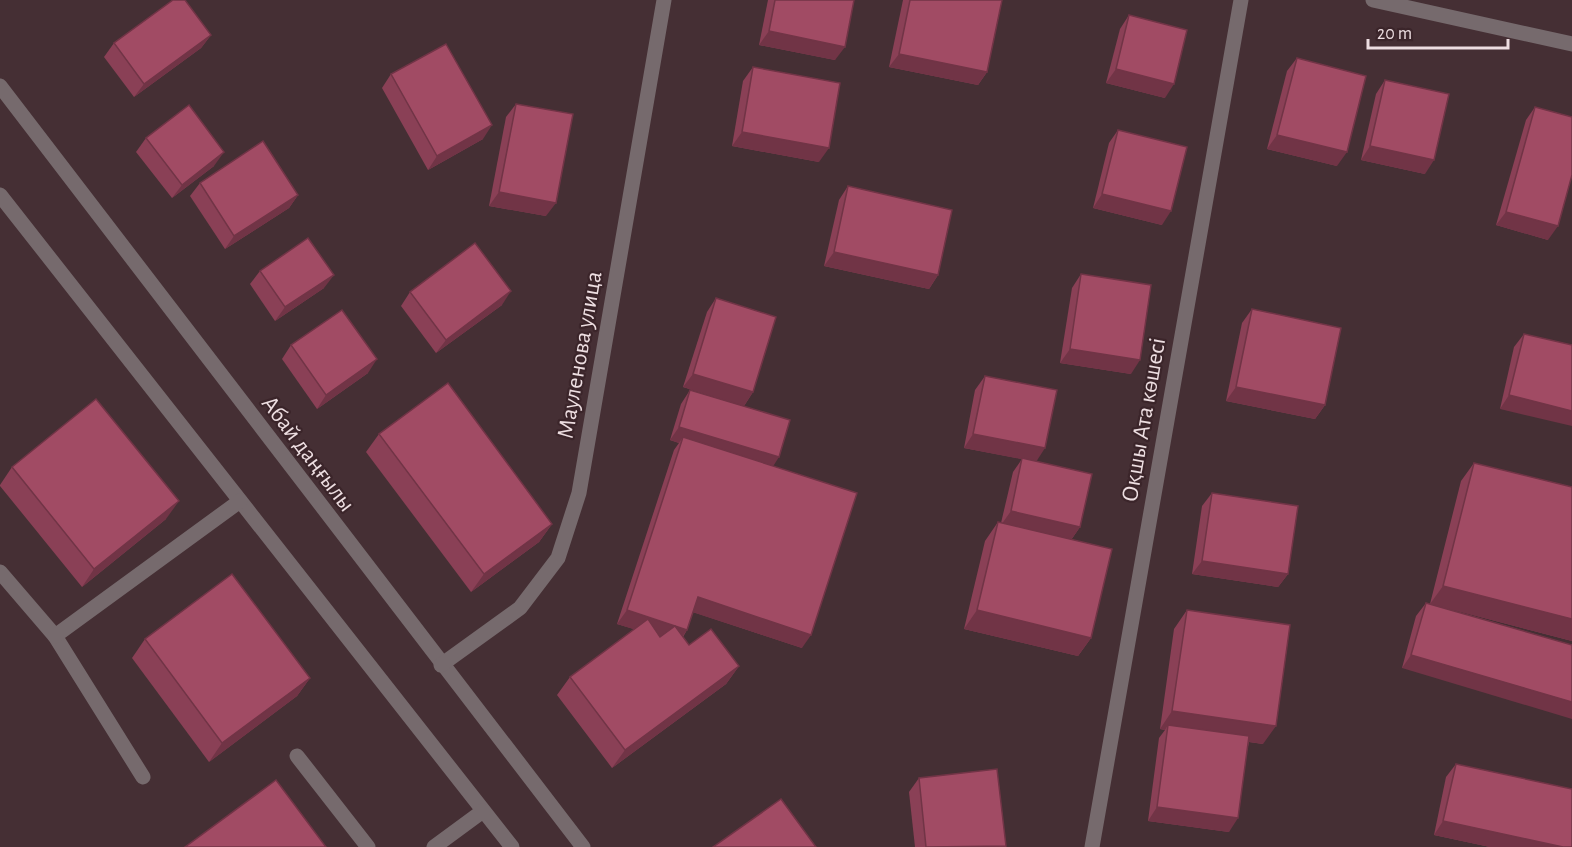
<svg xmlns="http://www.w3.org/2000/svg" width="1572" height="847" viewBox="0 0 1572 847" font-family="'Alegreya Sans',sans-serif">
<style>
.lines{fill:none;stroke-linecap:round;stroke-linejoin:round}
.minor{stroke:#766a6d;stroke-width:15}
.wall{fill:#8a4056}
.shaded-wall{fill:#713446}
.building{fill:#a14b64;stroke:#713446;stroke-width:1.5}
.labels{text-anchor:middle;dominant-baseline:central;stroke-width:4.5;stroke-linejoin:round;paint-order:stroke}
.street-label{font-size:24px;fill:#eddee1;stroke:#3b252a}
</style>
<rect width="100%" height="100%" fill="#452f34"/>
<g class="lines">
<g class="minor">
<polyline points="1373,0 1572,44"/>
<polyline points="0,86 583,847"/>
<polyline points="0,195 512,847"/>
<polyline points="0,572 55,636 143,777"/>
<polyline points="55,636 240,501"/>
<polyline points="441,665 520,608 558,558 579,493 664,0"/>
<polyline points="297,756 368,847"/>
<polyline points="434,847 483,811"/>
<polyline points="1092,847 1241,0"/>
</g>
</g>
<g class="wall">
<polygon points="768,0 854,0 835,60 759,45"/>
<polygon points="903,0 1002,0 987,72 978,85 889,67"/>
<polygon points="1129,15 1165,98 1106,83 1120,29"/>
<polygon points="211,35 201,48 134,97 104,57 114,43"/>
<polygon points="1297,58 1337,166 1267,149 1287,71"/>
<polygon points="753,67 819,162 732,146 743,81"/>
<polygon points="391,74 483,139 428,170 382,88"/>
<polygon points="1385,80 1425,174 1361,160 1376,94"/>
<polygon points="516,104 546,216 489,206 506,117"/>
<polygon points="1535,107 1548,240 1496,225 1526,120"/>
<polygon points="1118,130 1162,225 1093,208 1109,143"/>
<polygon points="146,138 214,166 172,198 136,152"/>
<polygon points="200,183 298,195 289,208 225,249 190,196"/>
<polygon points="848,186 938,275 929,289 824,266 839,200"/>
<polygon points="260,271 324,288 275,321 250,284"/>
<polygon points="1081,274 1131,374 1060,363 1072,288"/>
<polygon points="410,292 502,305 436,353 401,306"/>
<polygon points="716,298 753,392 744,406 683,387 707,312"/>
<polygon points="1252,309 1325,405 1315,419 1226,401 1242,323"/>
<polygon points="1524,334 1572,345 1500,409 1514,347"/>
<polygon points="291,345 368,373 317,409 282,359"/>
<polygon points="985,376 1036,461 1080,527 1071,540 1091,638 1078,656 964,629 985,541 998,522 1001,523 1013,472 1022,459 964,448 975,390"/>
<polygon points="690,390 773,466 802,648 693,612 687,630 683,637 689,645 739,666 726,684 612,768 557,695 570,677 634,629 617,624 674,450 679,443 670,440 681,404"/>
<polygon points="379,434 552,524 539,542 471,592 366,452"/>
<polygon points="1474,463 1572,641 1435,605 1572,645 1402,668 1416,616 1426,603 1430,604 1461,481"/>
<polygon points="12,467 166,519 82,587 0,486 0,485"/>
<polygon points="1212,493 1288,574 1278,587 1192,574 1202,506"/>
<polygon points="1187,610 1263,744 1249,742 1229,832 1148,821 1159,738 1165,730 1160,729 1174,629"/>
<polygon points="145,639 310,678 297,696 209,762 132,658"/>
<polygon points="1456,764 1572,847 1490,847 1434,835 1446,777"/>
<polygon points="919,778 1006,846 1006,847 915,847 909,792"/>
</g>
<g class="shaded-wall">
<polygon points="769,31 845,47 835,60 759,45"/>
<polygon points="211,35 201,48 134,97 144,84"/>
<polygon points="899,54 987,72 978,85 889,67"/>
<polygon points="1116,69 1174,84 1165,98 1106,83"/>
<polygon points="492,125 483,139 428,170 437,156"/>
<polygon points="742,132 829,148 819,162 732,146"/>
<polygon points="1277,135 1347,152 1337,166 1267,149"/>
<polygon points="1370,146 1434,160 1425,174 1361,160"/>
<polygon points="224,152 214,166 172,198 182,185"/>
<polygon points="499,192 556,203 546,216 489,206"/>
<polygon points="1102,194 1171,211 1162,225 1093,208"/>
<polygon points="298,195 289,208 225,249 234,236"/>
<polygon points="1506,212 1558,226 1548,240 1496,225"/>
<polygon points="834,252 938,275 929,289 824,266"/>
<polygon points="334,275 324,288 275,321 285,307"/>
<polygon points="511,291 502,305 436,353 446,340"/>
<polygon points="1070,349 1140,360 1131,374 1060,363"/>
<polygon points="377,359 368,373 317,409 326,395"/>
<polygon points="693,374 753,392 744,406 683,387"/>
<polygon points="1236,387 1325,405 1315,419 1226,401"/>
<polygon points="1509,395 1572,411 1572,426 1500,409"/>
<polygon points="679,427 779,457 770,471 683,437 679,443 670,440"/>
<polygon points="973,434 1045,448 1036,462 964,448"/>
<polygon points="179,501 166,519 82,587 94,569"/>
<polygon points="1011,511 1080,527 1071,540 1001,525"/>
<polygon points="552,524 539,542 471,592 484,574"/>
<polygon points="1202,561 1288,574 1278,587 1192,574"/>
<polygon points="1443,586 1572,619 1572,641 1430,604"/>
<polygon points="698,597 811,635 802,648 689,611"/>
<polygon points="627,610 687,630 678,643 617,624"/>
<polygon points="977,610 1091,638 1078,656 964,629"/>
<polygon points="1411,655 1572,702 1572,719 1402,668"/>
<polygon points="739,666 726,684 612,768 625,750"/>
<polygon points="310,678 297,696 209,762 222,743"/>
<polygon points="1172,711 1276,726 1263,744 1168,730 1168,725 1165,730 1160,729"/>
<polygon points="1157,807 1238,818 1229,832 1148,821"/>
<polygon points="1443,821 1563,847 1490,847 1434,835"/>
</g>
<g class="building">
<polygon points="173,0 185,0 211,35 144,84 114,43"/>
<polygon points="775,0 854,0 845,47 769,31"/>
<polygon points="910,0 1002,0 987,72 899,54"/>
<polygon points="1129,15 1187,30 1174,84 1116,69"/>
<polygon points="446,44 492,125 437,156 391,74"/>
<polygon points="1297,58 1366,76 1347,152 1277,135"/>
<polygon points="753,67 840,83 829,148 742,132"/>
<polygon points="1385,80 1449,94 1434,160 1370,146"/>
<polygon points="516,104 573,114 556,203 499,192"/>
<polygon points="189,105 224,152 182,185 146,138"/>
<polygon points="1535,107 1572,117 1572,175 1558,226 1506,212"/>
<polygon points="1118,130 1187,147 1171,211 1102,194"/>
<polygon points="263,141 298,195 234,236 200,183"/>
<polygon points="848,186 952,210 938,275 834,252"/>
<polygon points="308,238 334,275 285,307 260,271"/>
<polygon points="475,243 511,291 446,340 410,292"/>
<polygon points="1081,274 1151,285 1140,360 1070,349"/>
<polygon points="716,298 776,317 753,392 693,374"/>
<polygon points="1252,309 1341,328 1325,405 1236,387"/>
<polygon points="342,310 377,359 326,395 291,345"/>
<polygon points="1524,334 1572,345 1572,411 1509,395"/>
<polygon points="985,376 1057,390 1045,448 973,434"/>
<polygon points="448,383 552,524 484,574 379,434"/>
<polygon points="690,390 790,420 779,457 679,427"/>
<polygon points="96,399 179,501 94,569 12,467"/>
<polygon points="683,437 857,493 811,635 698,597 687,630 627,610"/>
<polygon points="1022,458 1092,474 1080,527 1011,511"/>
<polygon points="1474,463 1572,487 1572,619 1443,586"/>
<polygon points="1212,493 1298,506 1288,574 1202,561"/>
<polygon points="998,522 1112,549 1091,638 977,610"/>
<polygon points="232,574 310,678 222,743 145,639"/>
<polygon points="1426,603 1572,645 1572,702 1411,655"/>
<polygon points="1187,610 1290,625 1276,726 1172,711"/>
<polygon points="648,619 660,637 675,626 689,645 711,629 739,666 625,750 570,677"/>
<polygon points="1168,725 1249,736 1238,818 1157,807"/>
<polygon points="1456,764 1572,789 1572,847 1563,847 1443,821"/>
<polygon points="997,769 1006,846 926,847 919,778"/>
<polygon points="276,780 326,847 185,847"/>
<polygon points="781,799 816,847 713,847"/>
</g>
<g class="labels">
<g class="street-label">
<text transform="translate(580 355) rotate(-80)">Мауленова улица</text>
<text transform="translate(1144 420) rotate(-80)">Оқшы Ата көшесі</text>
<text transform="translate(308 454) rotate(53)">Абай даңғылы</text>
</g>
</g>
<path d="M1368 39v9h140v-9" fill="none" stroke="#eddee1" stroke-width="3"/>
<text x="1377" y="39" font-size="18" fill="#eddee1" stroke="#3b252a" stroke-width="4.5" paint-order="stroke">20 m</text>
</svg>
